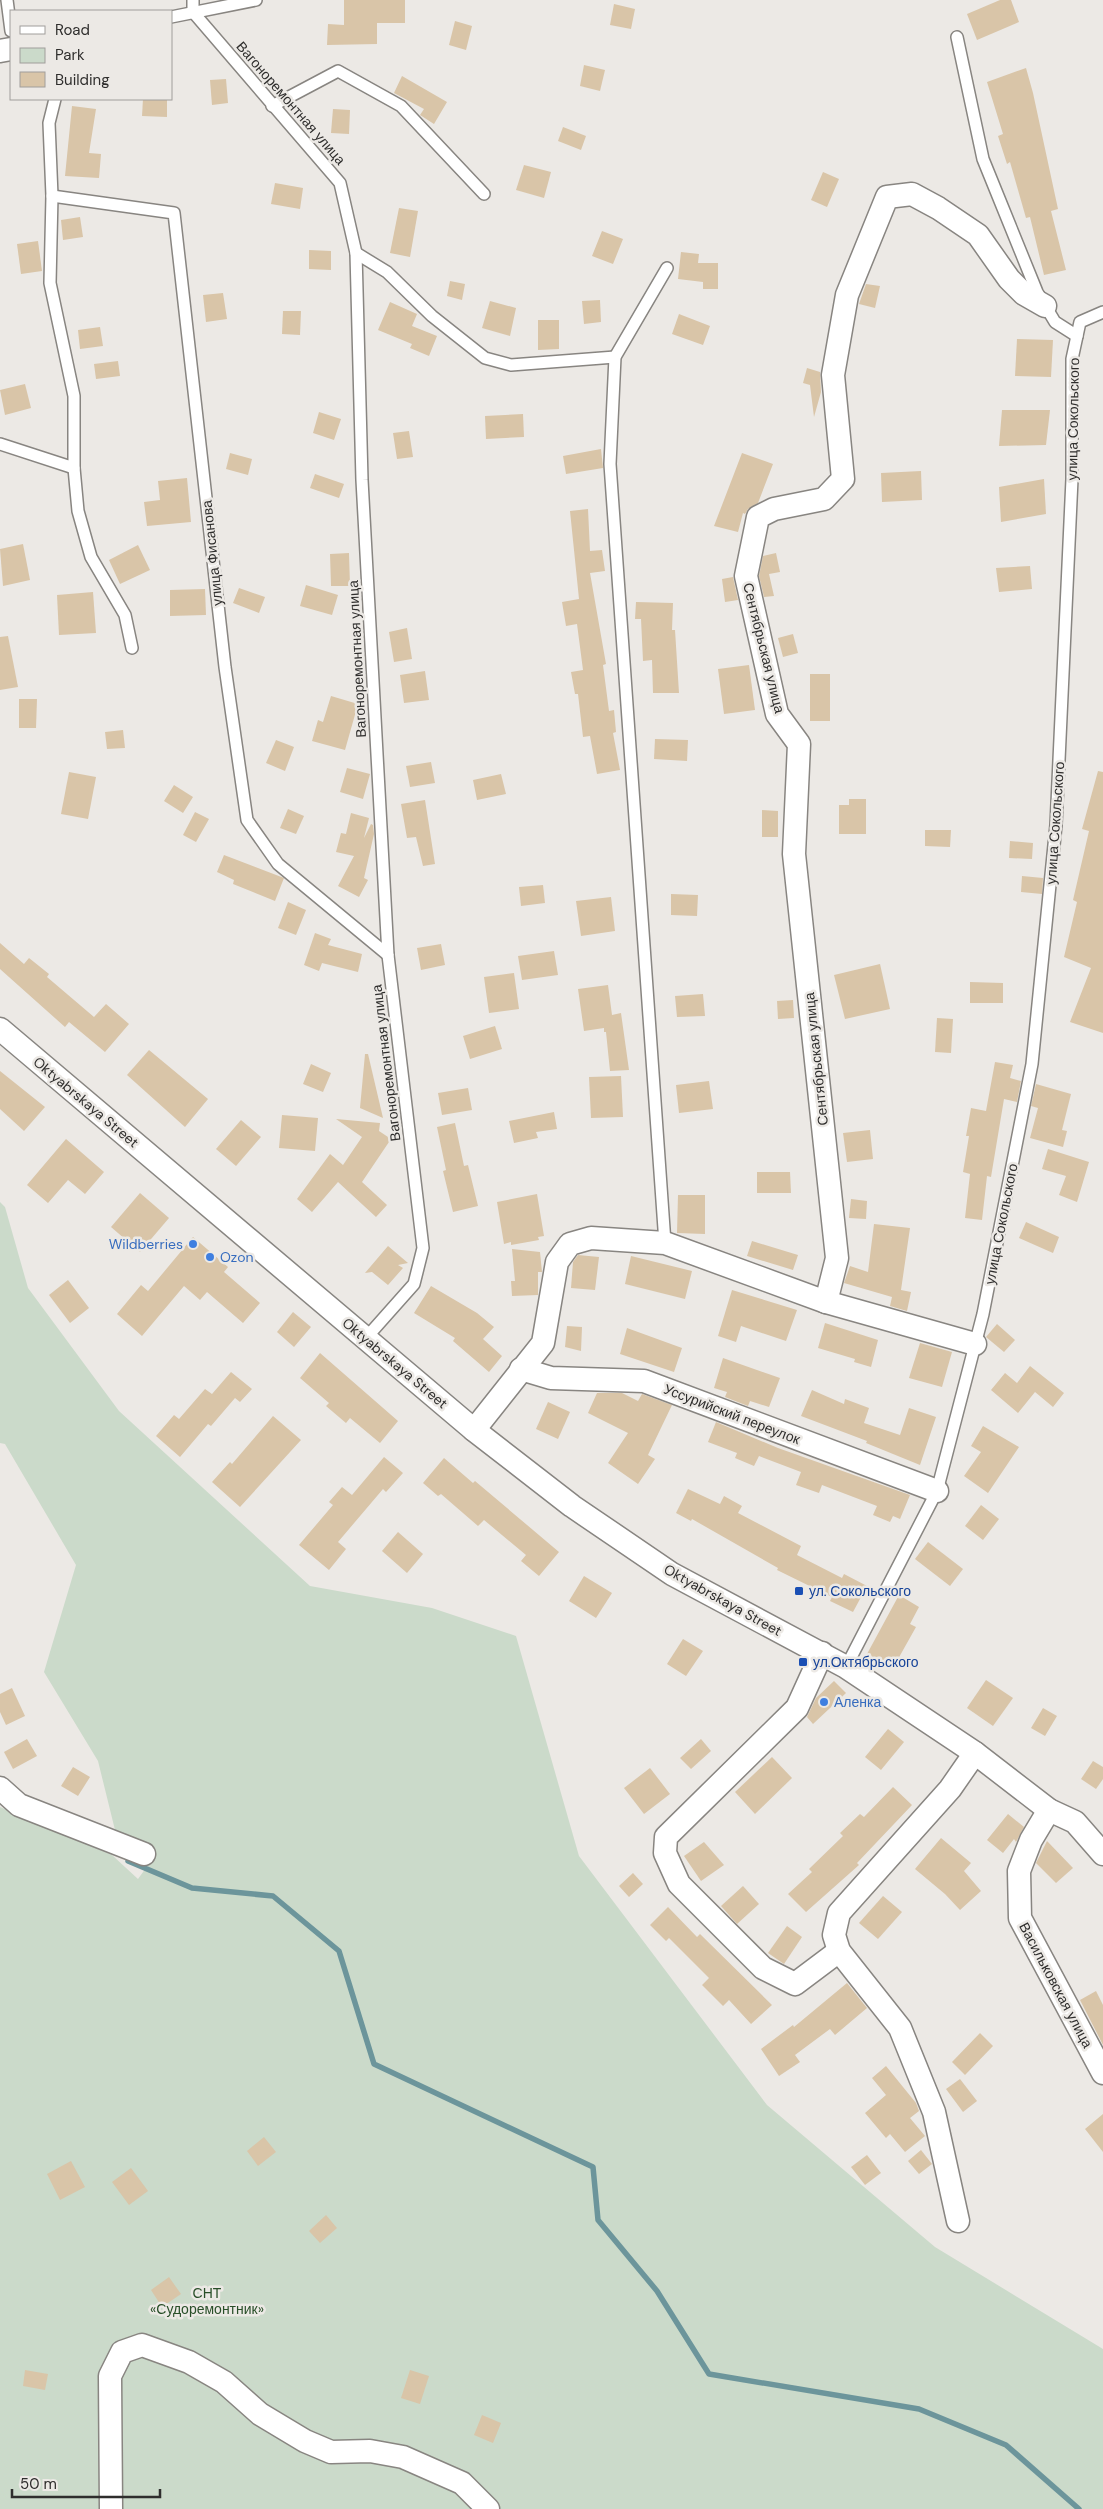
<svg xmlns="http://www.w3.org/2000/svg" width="1103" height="2509" viewBox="0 0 1103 2509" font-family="'DM Sans',sans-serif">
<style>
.green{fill:#cbdaca}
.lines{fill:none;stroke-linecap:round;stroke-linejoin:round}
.stream{stroke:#6c959b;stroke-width:5.5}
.building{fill:#d9c5a8}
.lane-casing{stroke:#888581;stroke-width:14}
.street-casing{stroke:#888581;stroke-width:25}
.lane{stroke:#fff;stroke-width:11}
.street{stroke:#fff;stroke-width:22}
.shop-dot{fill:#3f7fe0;stroke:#ece9e5;stroke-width:2}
.transit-dot{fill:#1a4fb4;stroke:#ece9e5;stroke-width:2}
.labels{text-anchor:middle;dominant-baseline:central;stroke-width:5;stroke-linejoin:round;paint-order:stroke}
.street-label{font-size:14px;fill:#2f2e2d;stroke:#ece9e5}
.shop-label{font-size:14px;fill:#366cbe;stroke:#ece9e5;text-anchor:start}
.transit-label{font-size:14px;fill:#164399;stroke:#ece9e5;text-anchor:start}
.park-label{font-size:14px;fill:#294f29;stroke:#ece9e5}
</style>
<rect width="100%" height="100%" fill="#ece9e5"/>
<polygon class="green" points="0,1202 5,1207 28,1288 119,1411 310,1586 432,1608 516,1636 579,1856 767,2105 935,2247 1103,2349 1103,2509 0,2509 0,1807 112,1855 138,1879 156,1854 115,1830 98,1761 44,1672 76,1565 5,1444 0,1443"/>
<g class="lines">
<polyline class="stream" points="128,1861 192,1888 273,1896 339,1951 374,2064 593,2167 598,2220 657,2291 709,2374 919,2409 1006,2445 1079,2509"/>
</g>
<g class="building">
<polygon points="344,0 405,0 405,23 377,23 377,44 327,45 328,24 344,25"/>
<polygon points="1000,0 1011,0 1019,22 977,40 967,14"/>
<polygon points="614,4 635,9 631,29 610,25"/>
<polygon points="455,21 472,26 466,50 449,45"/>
<polygon points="584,65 605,70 600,91 580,86"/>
<polygon points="1026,68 1033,93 1058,209 1051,211 1066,270 1044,275 1030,217 1026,218 1010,162 1007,164 998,136 1003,134 987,82"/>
<polygon points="402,76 447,102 434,124 420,115 424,109 394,93"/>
<polygon points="226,79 228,103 212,105 210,80"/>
<polygon points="143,99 167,99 167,117 142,116"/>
<polygon points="72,106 96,109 89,153 101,154 99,178 65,176"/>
<polygon points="333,109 350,110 349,134 331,133"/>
<polygon points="563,127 586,136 581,150 558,141"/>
<polygon points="524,165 551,172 544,198 516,190"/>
<polygon points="823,172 839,179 827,207 811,200"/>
<polygon points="275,183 303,188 300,209 271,204"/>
<polygon points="399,208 418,211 410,257 390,253"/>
<polygon points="80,217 83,237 63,240 61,220"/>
<polygon points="602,231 623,239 613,264 592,256"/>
<polygon points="38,241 42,271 21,274 17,244"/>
<polygon points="309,250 331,251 331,270 309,269"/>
<polygon points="681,252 699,254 698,263 718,263 718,289 703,289 703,282 678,279"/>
<polygon points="450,281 465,284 462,300 447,296"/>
<polygon points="866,284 880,286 875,308 859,304"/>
<polygon points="223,293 227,319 206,322 203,295"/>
<polygon points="600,300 601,322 584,324 582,301"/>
<polygon points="490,301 516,308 510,336 482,328"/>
<polygon points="390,302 417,314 412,326 437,336 429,356 410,348 412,344 378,330"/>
<polygon points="283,311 301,311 300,335 282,334"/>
<polygon points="679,314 710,326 703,345 672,334"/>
<polygon points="538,320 559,320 559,349 538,350"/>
<polygon points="100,327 103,346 80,349 78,330"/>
<polygon points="1017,339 1053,340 1051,377 1015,376"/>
<polygon points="118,361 120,376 96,379 94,364"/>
<polygon points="807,368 820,372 821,392 814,417 810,385 803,383"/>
<polygon points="25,384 31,408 5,415 0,390"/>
<polygon points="1002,410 1050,410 1046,445 999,446"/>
<polygon points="319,412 341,419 334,440 313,433"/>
<polygon points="523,414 524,437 486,439 485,416"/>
<polygon points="409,431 413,457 397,459 393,433"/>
<polygon points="601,449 603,468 566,474 563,456"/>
<polygon points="230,453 252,459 248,475 226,469"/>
<polygon points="742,453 773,464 758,503 748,509 745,514 743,513 738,532 714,526"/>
<polygon points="921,471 922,500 882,502 881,473"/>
<polygon points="315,474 344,484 339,498 310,488"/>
<polygon points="187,478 191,522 147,526 144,502 160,500 158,481"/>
<polygon points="1044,479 1046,514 1001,522 999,487"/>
<polygon points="588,509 590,551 602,550 605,571 590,573 606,664 603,665 609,711 614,710 616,732 613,733 620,770 597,774 590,736 583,737 578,694 575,694 571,672 583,670 577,624 566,626 562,602 579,599 570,511"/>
<polygon points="23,544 30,580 3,586 0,549"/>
<polygon points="138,545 150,570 120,584 109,560"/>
<polygon points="349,553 350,586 331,586 330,554"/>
<polygon points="776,553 780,572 769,574 774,596 764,597 759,576 763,556"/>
<polygon points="1030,566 1032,589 999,592 996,568"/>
<polygon points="733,577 738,600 725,602 722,579"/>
<polygon points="306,585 338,595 332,615 300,606"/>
<polygon points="239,588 265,597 259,613 233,603"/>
<polygon points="205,589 206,615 170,616 170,590"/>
<polygon points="93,592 96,633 59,635 57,595"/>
<polygon points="636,602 673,603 672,630 675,630 679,693 653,693 652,660 643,661 641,619 635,619"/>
<polygon points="407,628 412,659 394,662 389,632"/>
<polygon points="793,634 798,653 783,657 778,638"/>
<polygon points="8,636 18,687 0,690 0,637"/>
<polygon points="749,665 755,710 724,714 718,669"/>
<polygon points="425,671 429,700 404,703 400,675"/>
<rect x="810" y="674" width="20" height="47"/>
<polygon points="331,696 358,704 345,750 312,741 318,720 323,722"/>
<polygon points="19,699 37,699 36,728 19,728"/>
<polygon points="123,730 125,748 107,749 105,732"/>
<polygon points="655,739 688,740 687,761 654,759"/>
<polygon points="276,740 294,747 285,771 266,763"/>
<polygon points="431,762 435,783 410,787 406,766"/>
<polygon points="347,768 370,774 363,799 340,792"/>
<polygon points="1098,771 1103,772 1103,1033 1070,1022 1091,968 1064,957 1077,902 1073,900 1089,831 1082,829"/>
<polygon points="69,772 96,777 88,819 61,814"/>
<polygon points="501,774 506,794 477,800 473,780"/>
<polygon points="174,785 193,797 183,813 164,801"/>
<polygon points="849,799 866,799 866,834 839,834 839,805 849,805"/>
<polygon points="425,800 435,864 423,866 416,837 407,838 401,804"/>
<polygon points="288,809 304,816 296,834 280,828"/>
<polygon points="762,810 778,811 778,837 762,837"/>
<polygon points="195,812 209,819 196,842 183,835"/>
<polygon points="351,813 369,818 364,838 371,824 373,825 374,834 364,878 368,880 359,897 338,886 354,856 336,852 341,833 346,834"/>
<polygon points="925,830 951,830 950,847 925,846"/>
<polygon points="1010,841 1033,843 1032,859 1009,858"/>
<polygon points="224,855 284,878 275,901 233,884 234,880 217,872"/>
<polygon points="1022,876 1043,878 1042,894 1021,892"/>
<polygon points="543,885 545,903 521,906 519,887"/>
<polygon points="671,894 698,895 697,916 671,915"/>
<polygon points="611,897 615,931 581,936 576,901"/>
<polygon points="288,902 306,910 296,935 278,928"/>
<polygon points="315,933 331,939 328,945 362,954 358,972 322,963 319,971 304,965"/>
<polygon points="0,943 24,964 29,958 49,974 47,977 94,1017 106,1004 129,1024 105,1052 69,1022 65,1027 0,969"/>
<polygon points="441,944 445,965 421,970 417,948"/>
<polygon points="554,951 558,975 522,980 518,956"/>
<polygon points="880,964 890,1009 845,1019 834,975"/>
<polygon points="514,973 519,1009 489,1013 484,977"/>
<polygon points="970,982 1003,983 1003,1003 970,1003"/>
<polygon points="608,985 612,1015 621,1013 629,1070 610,1071 606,1032 604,1032 604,1028 584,1031 578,989"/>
<polygon points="703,994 705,1016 677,1017 675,996"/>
<polygon points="793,1000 794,1018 778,1019 777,1001"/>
<polygon points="937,1018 953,1019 951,1053 935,1052"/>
<polygon points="495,1026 502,1049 470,1059 463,1036"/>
<polygon points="149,1050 208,1099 185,1127 127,1075"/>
<polygon points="365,1054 368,1054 383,1118 360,1108"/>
<polygon points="995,1062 1013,1065 1010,1078 1021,1081 1017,1102 1004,1099 991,1177 987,1176 982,1220 965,1218 970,1174 963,1172 969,1136 966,1136 971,1108 986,1111"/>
<polygon points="311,1064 331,1073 323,1092 303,1084"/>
<polygon points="0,1071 45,1107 24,1131 0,1109"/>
<polygon points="621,1076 623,1117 591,1118 589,1077"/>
<polygon points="709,1081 713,1109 679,1113 676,1085"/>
<polygon points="1036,1084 1071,1094 1062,1130 1067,1131 1063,1147 1030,1138 1038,1108 1031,1106"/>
<polygon points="468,1088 472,1110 442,1115 438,1093"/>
<polygon points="554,1112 557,1129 536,1132 538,1138 514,1143 509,1121"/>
<polygon points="282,1115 318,1118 315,1151 279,1148"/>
<polygon points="336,1119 380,1123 379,1131 391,1139 362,1182 387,1205 376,1217 338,1182 312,1212 297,1199 330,1154 343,1165 362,1137"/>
<polygon points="241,1120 261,1137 236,1166 216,1149"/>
<polygon points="455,1123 464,1166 468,1165 478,1206 453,1212 443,1171 446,1170 437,1127"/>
<polygon points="870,1130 873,1159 847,1162 843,1133"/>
<polygon points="66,1139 104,1172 85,1194 68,1180 48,1203 27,1185"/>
<polygon points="1048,1149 1089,1162 1077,1202 1059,1195 1066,1176 1042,1169"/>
<polygon points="757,1172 790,1172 791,1193 757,1193"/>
<polygon points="140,1193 169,1218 140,1252 111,1227"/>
<polygon points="537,1194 544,1236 538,1237 539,1240 511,1245 511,1242 504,1244 497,1202"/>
<polygon points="678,1195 705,1195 705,1234 677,1233"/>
<polygon points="851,1199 867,1201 866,1219 849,1218"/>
<polygon points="1026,1222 1059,1237 1053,1253 1019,1238"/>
<polygon points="874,1224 910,1228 901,1290 911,1292 907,1311 890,1306 892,1297 844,1283 850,1266 868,1272"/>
<polygon points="193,1237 228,1267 224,1272 260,1303 243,1323 207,1292 200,1300 184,1286 142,1336 117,1314 141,1285 148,1291"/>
<polygon points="752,1241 798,1255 793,1270 747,1256"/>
<polygon points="388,1246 408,1263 398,1265 403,1268 388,1285 372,1272 365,1273"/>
<polygon points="512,1249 540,1252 542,1272 538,1272 538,1295 512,1296 511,1281 515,1281"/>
<polygon points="578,1255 599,1257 595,1290 571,1288 573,1262"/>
<polygon points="631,1256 692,1271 685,1299 625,1284"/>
<polygon points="68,1280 89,1308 70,1323 49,1295"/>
<polygon points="431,1286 477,1313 494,1327 483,1339 502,1356 489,1372 453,1341 455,1338 414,1313"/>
<polygon points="732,1290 797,1310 786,1341 741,1326 736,1342 718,1336"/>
<polygon points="293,1312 311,1327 294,1347 277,1332"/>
<polygon points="825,1323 878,1340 871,1367 854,1362 855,1359 818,1348"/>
<polygon points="997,1324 1015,1340 1004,1352 986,1337"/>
<polygon points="567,1326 582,1327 581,1351 565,1347"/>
<polygon points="627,1328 682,1348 674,1372 620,1354"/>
<polygon points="920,1343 952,1352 942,1387 909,1378"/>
<polygon points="320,1353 398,1421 380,1443 350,1418 346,1423 326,1406 329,1403 300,1378"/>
<polygon points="723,1358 780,1378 769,1407 750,1401 748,1406 725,1397 727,1392 714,1388"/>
<polygon points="1030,1366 1064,1393 1053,1407 1035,1392 1018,1413 991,1390 1005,1373 1017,1383"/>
<polygon points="231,1372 252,1389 240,1402 235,1398 211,1426 208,1424 180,1457 156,1436 174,1415 179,1419 205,1389 212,1394"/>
<polygon points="812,1390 844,1404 845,1399 869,1408 864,1423 900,1435 909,1408 936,1417 920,1465 866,1443 867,1441 801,1416"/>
<polygon points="597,1393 622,1393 638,1401 642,1394 672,1405 648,1455 655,1459 638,1484 608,1463 628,1433 588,1413"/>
<polygon points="548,1402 570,1412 558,1439 536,1429"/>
<polygon points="273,1416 301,1440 240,1507 212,1482 230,1462 232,1464"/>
<polygon points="716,1422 778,1448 910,1495 900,1519 893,1516 890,1522 873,1515 877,1506 822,1485 819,1493 796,1485 801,1472 759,1456 754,1466 735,1458 737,1453 708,1442"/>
<polygon points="983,1426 1019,1447 988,1493 964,1476 981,1452 971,1446"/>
<polygon points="384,1457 403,1473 386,1492 383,1489 338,1542 346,1549 329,1570 299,1545 333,1505 329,1502 342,1487 352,1495"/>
<polygon points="444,1458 473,1483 475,1481 559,1552 539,1576 521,1561 526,1555 484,1520 478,1526 441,1494 438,1496 423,1483"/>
<polygon points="688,1489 720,1504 724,1496 742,1506 738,1513 801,1546 797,1555 842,1578 844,1574 867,1586 853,1612 830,1601 832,1597 777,1570 778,1568 692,1519 691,1521 676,1513"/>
<polygon points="981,1505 999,1519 983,1540 965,1526"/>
<polygon points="398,1532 423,1554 407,1573 382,1551"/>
<polygon points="928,1542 963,1569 950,1586 915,1559"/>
<polygon points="584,1576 612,1593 596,1618 569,1601"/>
<polygon points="899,1595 919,1607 910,1624 916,1627 893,1668 867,1654"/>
<polygon points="683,1639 703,1651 686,1676 667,1664"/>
<polygon points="986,1680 1013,1698 993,1726 967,1708"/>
<polygon points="834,1681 846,1693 813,1724 807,1717 816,1698"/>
<polygon points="12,1688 25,1716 6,1725 0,1712 0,1694"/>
<polygon points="1043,1708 1057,1716 1045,1736 1031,1728"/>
<polygon points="888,1729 904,1742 881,1770 865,1757"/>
<polygon points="27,1739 37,1756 13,1769 4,1752"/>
<polygon points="701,1739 711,1751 691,1769 680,1758"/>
<polygon points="772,1757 792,1778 755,1814 735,1792"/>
<polygon points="1093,1761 1103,1767 1103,1779 1096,1789 1081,1779"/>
<polygon points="73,1767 90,1777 78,1796 61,1786"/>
<polygon points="650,1768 670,1794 644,1814 624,1788"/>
<polygon points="893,1787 912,1805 857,1863 859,1865 806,1912 788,1894 812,1872 809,1869 843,1836 840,1833 860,1814 864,1817"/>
<polygon points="1008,1814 1024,1827 1016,1842 1014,1839 1003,1853 987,1840"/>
<polygon points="941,1838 971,1863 964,1871 981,1891 960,1910 945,1894 915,1869"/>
<polygon points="1047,1841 1073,1868 1056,1883 1036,1863"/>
<polygon points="704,1842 724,1865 701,1881 684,1856"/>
<polygon points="633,1873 643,1884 629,1897 619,1886"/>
<polygon points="743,1886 759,1904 737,1924 721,1906"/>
<polygon points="883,1896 902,1912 878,1939 859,1923"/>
<polygon points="668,1907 697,1937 700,1934 772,2005 751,2024 729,2000 723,2006 702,1985 709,1978 669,1938 666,1941 650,1925"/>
<polygon points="787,1926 802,1937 784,1964 768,1953"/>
<polygon points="847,1983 867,2008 835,2035 830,2029 795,2055 800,2062 779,2076 761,2049 793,2025 794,2027"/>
<polygon points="1096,1991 1103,2005 1103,2045 1080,2000"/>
<polygon points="980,2033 993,2046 965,2075 952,2062"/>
<polygon points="886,2066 916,2103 919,2111 910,2118 925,2136 905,2152 890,2134 886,2138 865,2113 886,2095 872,2078"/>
<polygon points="960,2079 977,2101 963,2112 946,2089"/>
<polygon points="1103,2114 1103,2152 1085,2129"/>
<polygon points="264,2137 276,2152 258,2166 247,2151"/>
<polygon points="921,2150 932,2164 919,2174 908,2161"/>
<polygon points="867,2155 881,2173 865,2185 851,2167"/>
<polygon points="71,2161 85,2187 60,2200 47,2174"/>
<polygon points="131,2168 148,2191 129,2205 112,2182"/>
<polygon points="326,2215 337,2228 320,2243 309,2231"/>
<polygon points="169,2277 181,2294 162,2307 151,2290"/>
<polygon points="25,2370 48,2374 45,2390 23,2386"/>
<polygon points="410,2370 429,2376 420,2404 401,2398"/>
<polygon points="482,2415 501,2423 493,2443 474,2435"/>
</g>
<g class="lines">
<g class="lane-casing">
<g id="lane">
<polyline points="7,0 11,31"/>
<polyline points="193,0 193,12 340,183 356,253 362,480 388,955 423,1248 414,1284 366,1338"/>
<polyline points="171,17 256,0"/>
<polyline points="957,37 983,159 1037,292 1055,322 1077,336"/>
<polyline points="272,106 338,71 401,106 484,194"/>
<polyline points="52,196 174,213 225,667 247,820 278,864 388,955"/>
<polyline points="356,253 387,272 432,316 485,358 511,365 615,357"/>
<polyline points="0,444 74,468 74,396 50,283 52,196 49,123 55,99"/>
<polyline points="74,468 78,511 91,557 125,615 132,648"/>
<polyline points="665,1243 610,464 615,357 667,268"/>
<polyline points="846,1667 937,1491 983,1314 1032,1064 1056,825 1072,479 1072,359 1080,322 1103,312"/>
</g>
</g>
<g class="street-casing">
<g id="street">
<polyline points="0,51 11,49"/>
<polyline points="0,1029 474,1430 572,1506 672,1574 846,1667 975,1753 1049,1810 1075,1822 1103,1854"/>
<polyline points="826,1302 837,1258 794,854 799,744 777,714 746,576 758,517 774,509 824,499 843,479 833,375 847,295 887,197 912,194 938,208 978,235 1009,279 1024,294 1045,306"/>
<polyline points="521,1369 551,1378 644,1381 937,1491"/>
<polyline points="474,1430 543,1343 557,1262 570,1244 591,1238 665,1243 826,1302 975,1344"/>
<polyline points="822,1653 797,1708 666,1837 665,1853 679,1884 763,1968 795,1984 839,1951"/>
<polyline points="0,1788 19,1805 144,1854"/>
<polyline points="1049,1810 1031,1840 1019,1871 1020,1918 1103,2073"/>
<polyline points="958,2221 934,2112 900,2028 839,1951 834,1935 839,1913 950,1789 975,1753"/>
<polyline points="111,2509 110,2376 122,2352 142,2345 189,2362 224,2382 260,2414 305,2441 331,2452 370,2451 403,2457 462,2483 488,2509"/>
</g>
</g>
<use href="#lane" class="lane"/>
<use href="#street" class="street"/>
</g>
<g class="shop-dot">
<circle cx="193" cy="1244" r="5"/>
<circle cx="210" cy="1257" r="5"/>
<circle cx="824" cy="1702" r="5"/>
</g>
<g class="transit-dot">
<rect x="794" y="1586" width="10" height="10" rx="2.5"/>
<rect x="798" y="1657" width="10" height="10" rx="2.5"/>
</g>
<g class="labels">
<g class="street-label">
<text transform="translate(291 103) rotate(49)">Вагоноремонтная улица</text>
<text transform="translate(1073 419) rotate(-89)">улица Сокольского</text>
<text transform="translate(212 553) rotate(-96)">улица Фисанова</text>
<text transform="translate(764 648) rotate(76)">Сентябрьская улица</text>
<text transform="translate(357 659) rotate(-93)">Вагоноремонтная улица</text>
<text transform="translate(1055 823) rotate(-86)">улица Сокольского</text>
<text transform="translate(816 1059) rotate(-96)">Сентябрьская улица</text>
<text transform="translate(386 1063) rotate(-97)">Вагоноремонтная улица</text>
<text transform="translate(86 1102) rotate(40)">Oktyabrskaya Street</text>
<text transform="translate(1001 1224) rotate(-79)">улица Сокольского</text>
<text transform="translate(395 1363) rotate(40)">Oktyabrskaya Street</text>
<text transform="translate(732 1414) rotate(21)">Уссурийский переулок</text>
<text transform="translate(723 1600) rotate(29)">Oktyabrskaya Street</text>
<text transform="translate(1056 1985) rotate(62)">Васильковская улица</text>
</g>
<g class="shop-label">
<text x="183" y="1244" text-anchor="end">Wildberries</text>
<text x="220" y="1257">Ozon</text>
<text x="834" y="1702">Аленка</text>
</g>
<g class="transit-label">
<text x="809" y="1591">ул. Сокольского</text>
<text x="813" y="1662">ул.Октябрьского</text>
</g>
<g class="park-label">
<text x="207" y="2293">СНТ<tspan x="207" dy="16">«Судоремонтник»</tspan></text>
</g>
</g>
<rect x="10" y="10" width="162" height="90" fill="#ece9e5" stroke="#a09e9b"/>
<rect x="20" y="26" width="25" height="8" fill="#ffffff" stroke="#a09e9b"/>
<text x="55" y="35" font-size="15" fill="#2f2e2d">Road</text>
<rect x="20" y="48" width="25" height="15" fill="#cbdaca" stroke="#a09e9b"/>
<text x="55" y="60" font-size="15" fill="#2f2e2d">Park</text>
<rect x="20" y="72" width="25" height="15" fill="#d9c5a8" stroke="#a09e9b"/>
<text x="55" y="85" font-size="15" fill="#2f2e2d">Building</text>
<path d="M12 2489v8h148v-8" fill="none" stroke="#2f2e2d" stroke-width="2.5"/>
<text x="20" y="2489" font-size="15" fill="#2f2e2d" stroke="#ece9e5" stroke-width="4" paint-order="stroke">50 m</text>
</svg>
